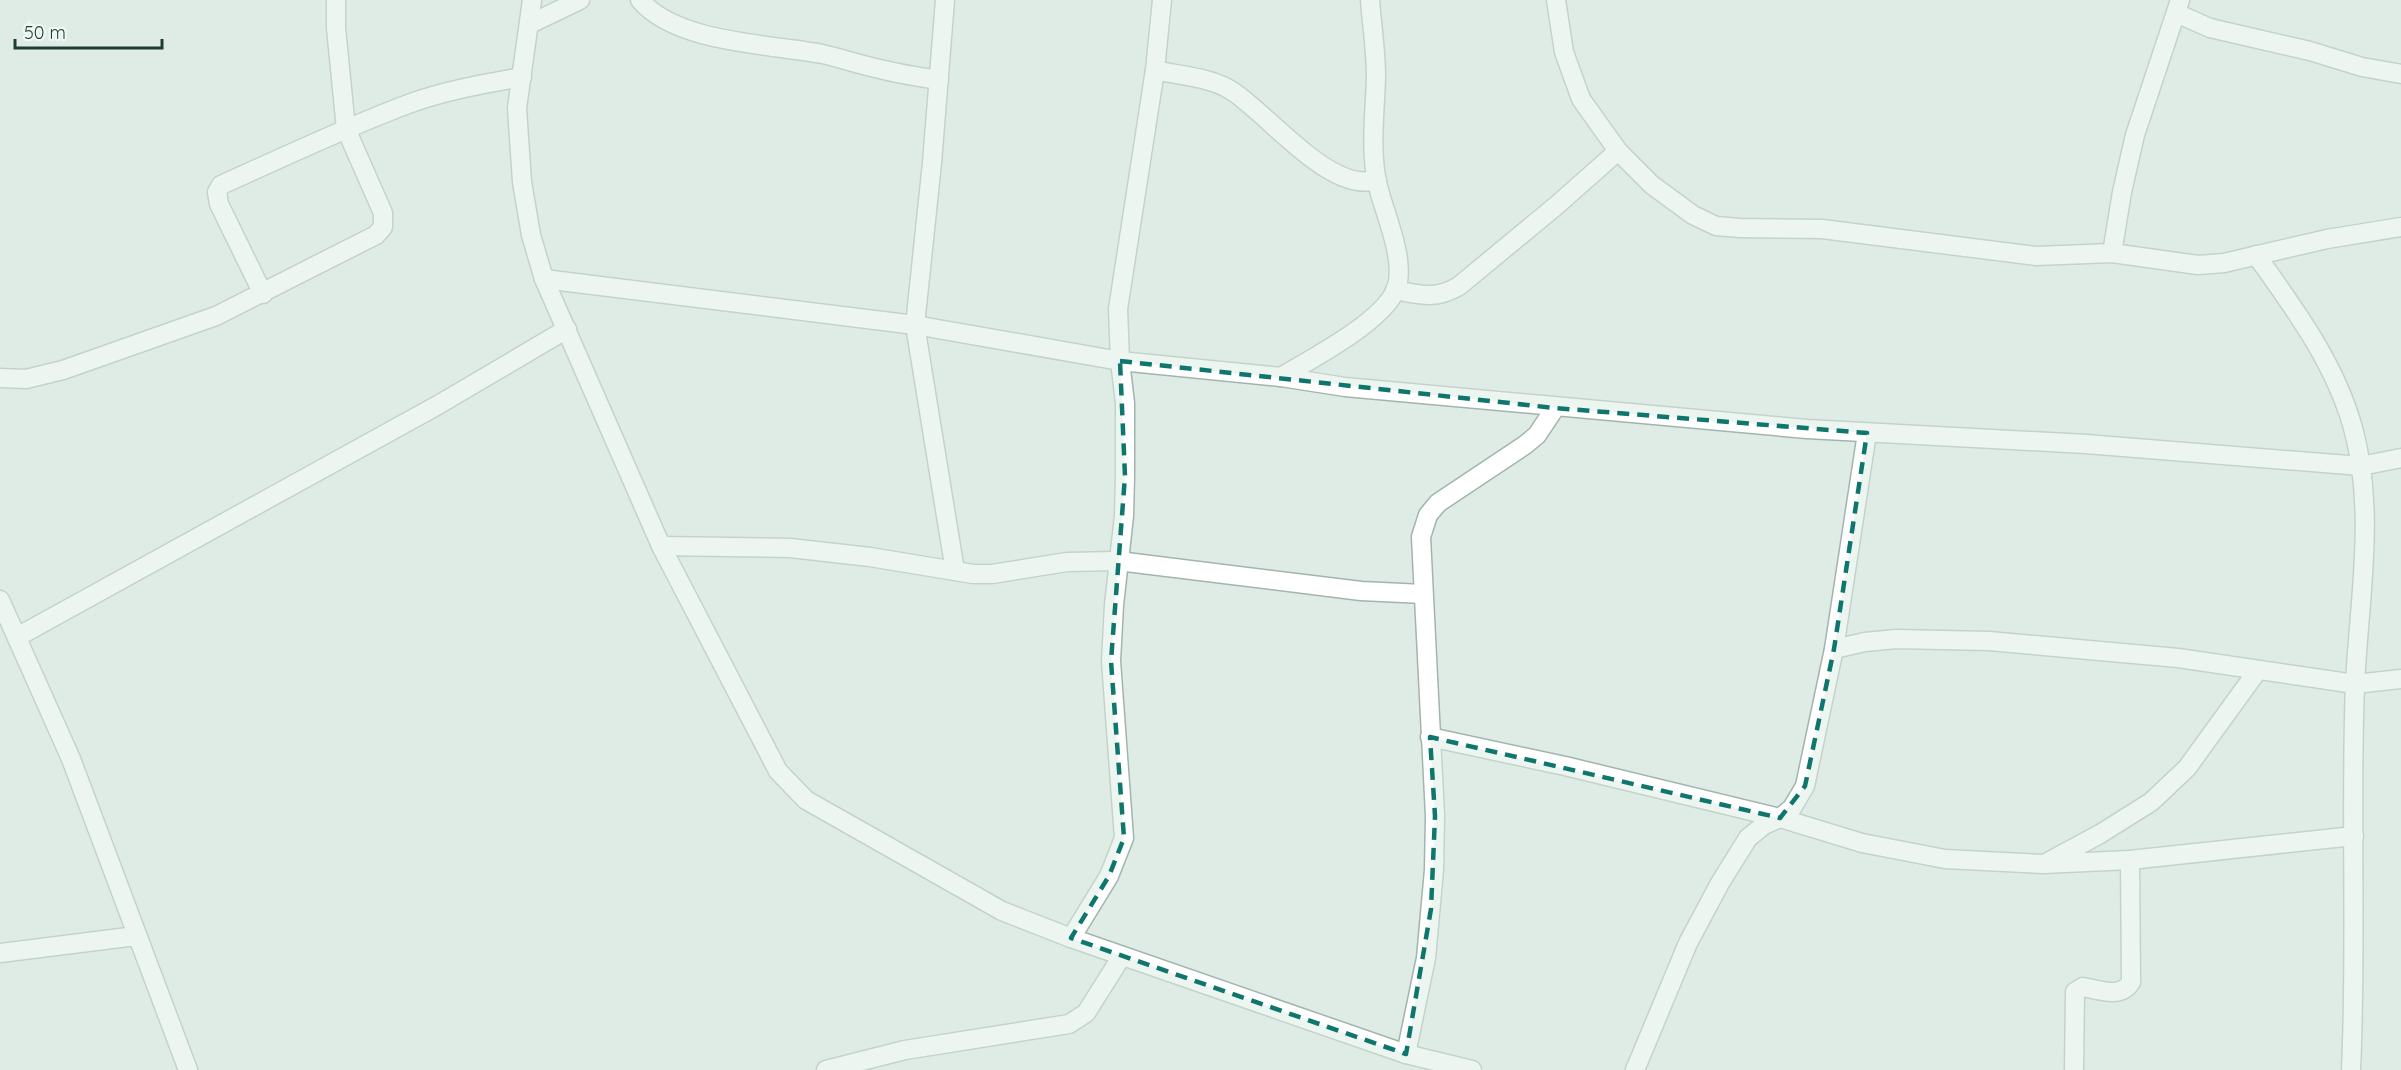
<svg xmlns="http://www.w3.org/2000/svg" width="2401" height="1070" viewBox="0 0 2401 1070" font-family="Quicksand,sans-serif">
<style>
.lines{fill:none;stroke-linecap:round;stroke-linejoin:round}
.minor-casing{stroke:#a2b4ae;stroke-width:21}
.minor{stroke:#fff;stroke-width:18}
.marked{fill:none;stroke:#0f766e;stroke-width:4.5;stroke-dasharray:12 8;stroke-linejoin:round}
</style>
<rect width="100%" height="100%" fill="#dfece6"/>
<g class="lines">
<g class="minor-casing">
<g id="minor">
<polyline points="532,0 517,108 522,182 531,235 544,279 661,546 778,771 806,800 1002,911 1071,938 1406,1054 1472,1070"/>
<path d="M640,0c36,43 130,44 182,54 19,4 38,11 58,15 19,5 39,8 59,11"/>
<polyline points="945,0 932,163 915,325 955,571"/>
<polyline points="1556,0 1564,52 1581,99 1618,151 1652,185 1693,215 1716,226 1740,228 1822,229 2036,256 2112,253 2198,265 2224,263 2327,239 2401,227"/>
<polyline points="2176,13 2210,28 2310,51 2362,67 2401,74"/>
<polyline points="530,24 580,0"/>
<path d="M1155,70c25,6 59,7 80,23 34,24 82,82 123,88 6,1 13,0 19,0"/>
<polyline points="2112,253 2122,192 2135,135 2180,0"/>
<path d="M2256,255c38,53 79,108 97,173 23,84 6,171 2,257 -5,128 2,257 -4,385"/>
<polyline points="544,279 915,325 1120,361 1281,377 1345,387 1807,429 2086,444 2361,466 2401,458"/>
<path d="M1395,290c26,5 40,10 64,-4l98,-81 61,-54"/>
<path d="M263,294l-44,-90 -2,-12 4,-7c63,-28 125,-58 190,-82 36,-13 73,-19 111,-26"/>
<path d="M1281,377c30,-18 102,-55 115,-88 11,-29 -13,-78 -19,-107 -7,-34 -2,-70 -1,-105 0,-25 -4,-51 -6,-77"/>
<polyline points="0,378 26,379 63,370 216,316 376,235 383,227 383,213 346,129 336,28 336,0"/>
<polyline points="661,546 790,548 870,557 973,574 992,574 1067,562 1118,561 1361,591 1423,594"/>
<polyline points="0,600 71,759 188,1070"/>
<polyline points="17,637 438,405 567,329"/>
<polyline points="1834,649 1865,642 1896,639 1989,641 2178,658 2355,684 2401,679"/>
<polyline points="1430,737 1565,766 1780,818 1862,843 1945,859 2043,864 2130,860 2354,836"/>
<polyline points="2048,862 2100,834 2151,802 2187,768 2258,670"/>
<polyline points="1071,938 1109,876 1124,838 1111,661 1114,605 1124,516 1125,476 1125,403 1120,361 1118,309 1155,70 1162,0"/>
<polyline points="0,953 136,936"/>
<polyline points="1406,1054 1426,958 1434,870 1435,816 1421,537 1428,515 1438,503 1525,445 1537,435 1555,408"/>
<polyline points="826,1070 905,1050 1069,1024 1086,1013 1122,956"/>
<polyline points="1635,1070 1688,943 1720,883 1748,838 1764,825 1780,818 1792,808 1805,786 1834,649 1867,433"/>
<path d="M2074,1070l1,-78 8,-5c16,3 38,12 48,-5l-1,-122"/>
</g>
</g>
<use href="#minor" class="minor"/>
</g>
<path d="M0 0H2401V1070H0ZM1120,361l435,47 312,25 -33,216 -29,137 -25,32 -350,-81 5,79 -4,93 -25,145 -335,-116 38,-62 15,-38 -13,-177 14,-185z" fill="#dfece6" fill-opacity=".55" fill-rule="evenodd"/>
<path class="marked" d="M1120,361l435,47 312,25 -33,216 -29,137 -25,32 -350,-81 5,79 -4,93 -25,145 -335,-116 38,-62 15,-38 -13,-177 14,-185z"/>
<path d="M15 39v9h147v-9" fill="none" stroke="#1f3d36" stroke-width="3"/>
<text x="24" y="39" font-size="18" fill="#1f3d36" stroke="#f0f8f4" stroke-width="4.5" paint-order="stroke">50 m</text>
</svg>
